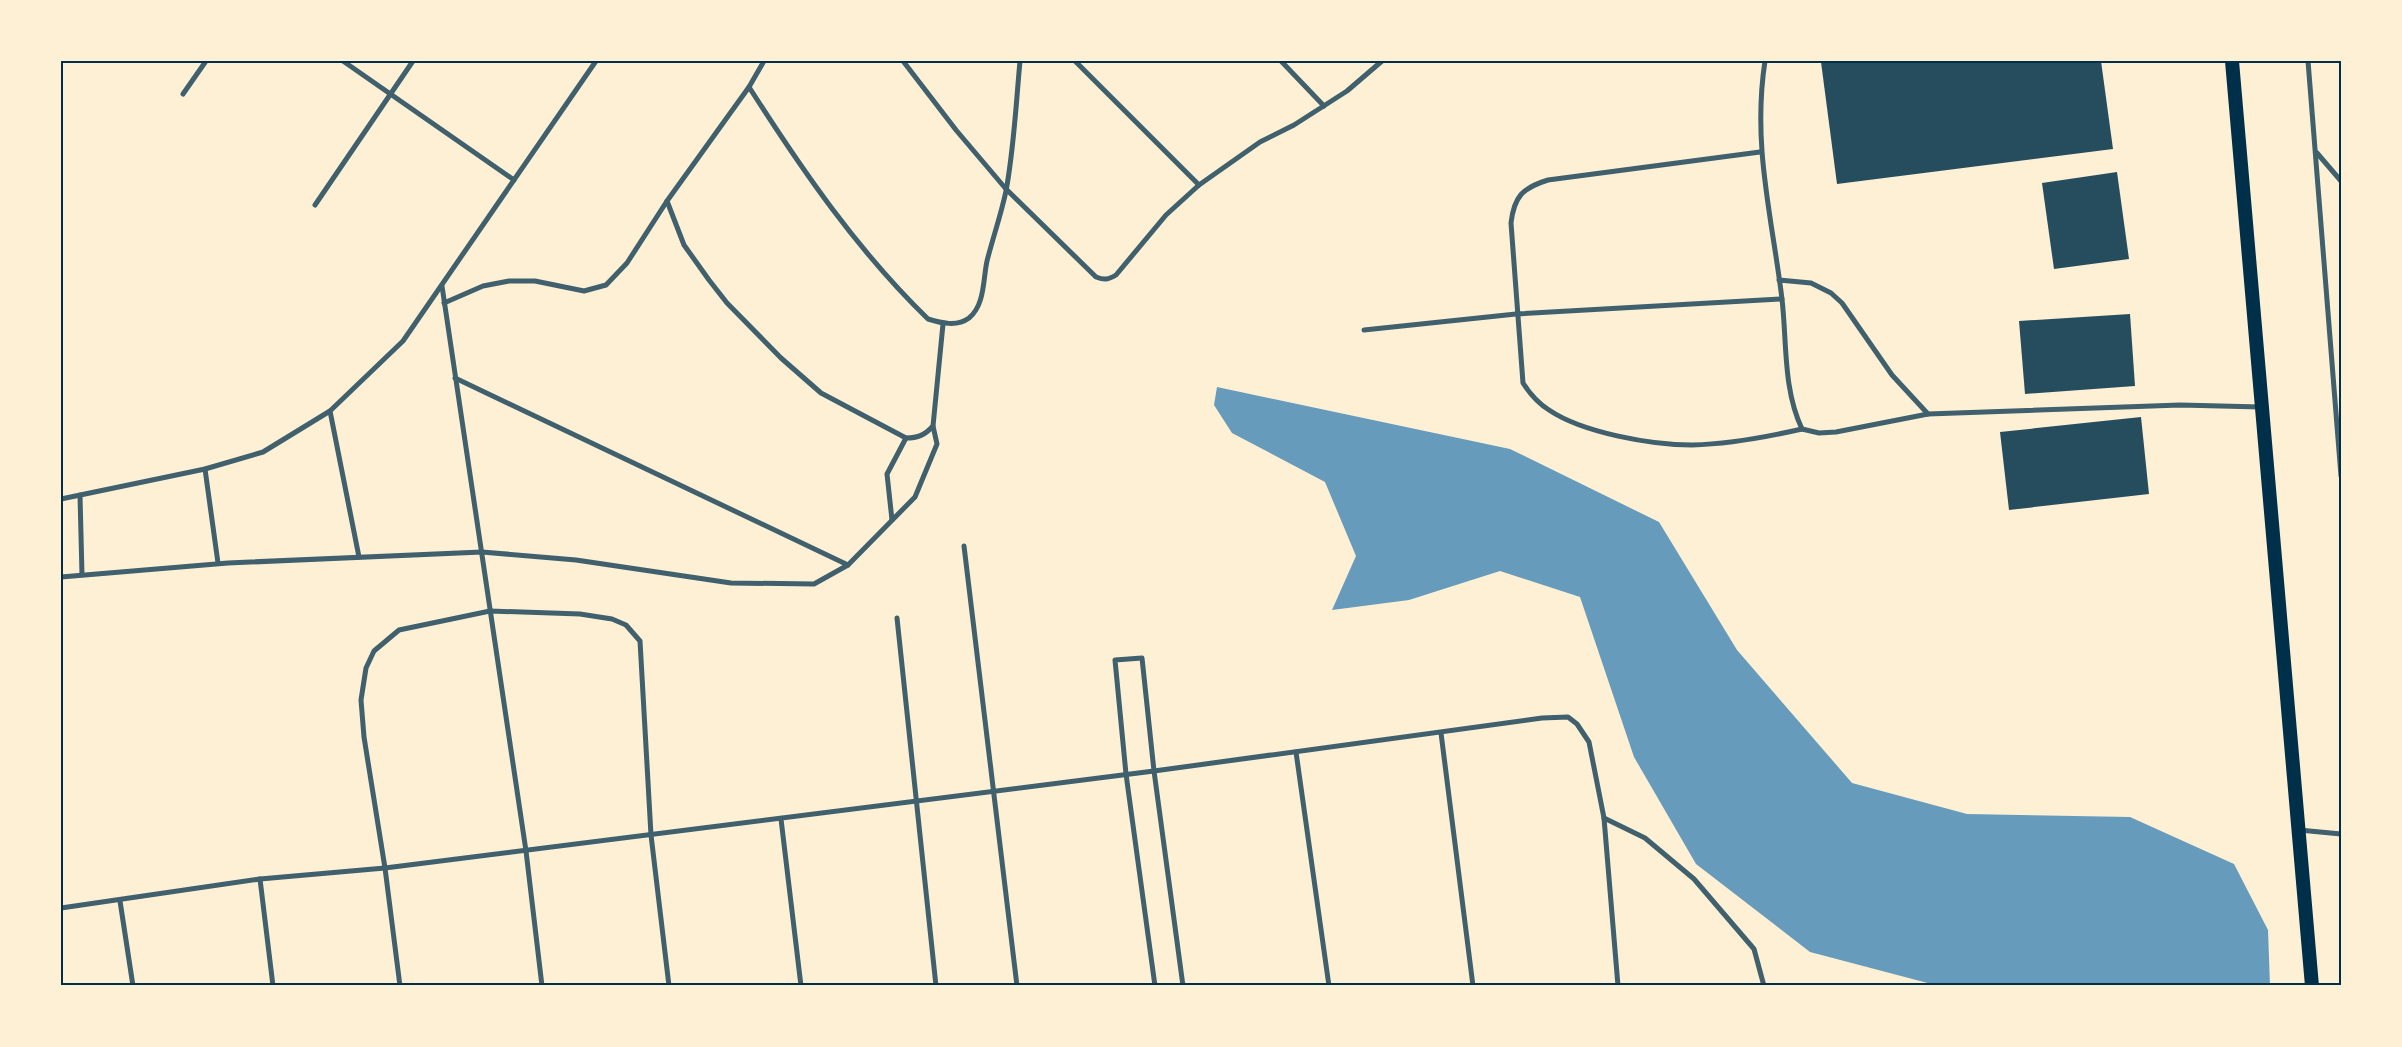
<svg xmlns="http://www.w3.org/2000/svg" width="2402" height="1047" viewBox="0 0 2402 1047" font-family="Jost,sans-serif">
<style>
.water{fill:#669bbc}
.building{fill:#264d5e}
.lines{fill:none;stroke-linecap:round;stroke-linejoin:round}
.minor{stroke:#3f606c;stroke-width:5}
.trunk{stroke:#003049;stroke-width:14}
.neatline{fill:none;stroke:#003049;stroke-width:2}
</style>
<rect width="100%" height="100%" fill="#fdf0d5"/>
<polygon class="water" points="1217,387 1510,449 1659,522 1737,650 1852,783 1967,814 2130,817 2234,864 2268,930 2270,986 1939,986 1810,952 1696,864 1634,757 1580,597 1500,571 1409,600 1332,610 1356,556 1325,482 1232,433 1214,405"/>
<g class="building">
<polygon points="1828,61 2101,61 2113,149 1837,184 1821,62"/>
<polygon points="2117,172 2129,259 2054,269 2042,183"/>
<polygon points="2130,314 2135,386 2025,394 2019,321"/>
<polygon points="2141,417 2149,494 2009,510 2000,432"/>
</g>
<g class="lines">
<g class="minor">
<polyline points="343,61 514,180"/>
<path d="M903,61l53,69 50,59 90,88c8,3 12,3 20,-2l50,-60 33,-30 61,-43 34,-17 53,-34 35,-30"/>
<polyline points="1075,61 1199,185"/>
<polyline points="1281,61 1324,106"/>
<path d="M1765,61c-13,84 7,156 17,238 5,44 1,90 20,130"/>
<polyline points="2308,61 2341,476"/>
<path d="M749,87c53,83 108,163 179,232 13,4 29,8 41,-1 16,-13 14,-39 18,-57 6,-24 14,-46 19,-70 8,-43 10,-87 14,-130"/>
<polyline points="183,94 206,61"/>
<path d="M1760,152l-212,28c-26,8 -34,17 -37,43l12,160c7,11 15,20 26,27 34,23 103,35 143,35 36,-1 75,-8 110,-16l17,4 17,-1 92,-18 252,-9 81,2"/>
<polyline points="2317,153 2341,181"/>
<path d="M667,201l17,44 25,35 18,23 54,55 40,35 85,45c12,0 19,-3 27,-12l10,-102"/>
<polyline points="315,205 413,61"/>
<polyline points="1779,280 1811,283 1831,293 1842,303 1892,375 1928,414"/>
<polyline points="442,286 526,851 542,986"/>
<polyline points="444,303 483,286 509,281 535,281 584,291 606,285 627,263 667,201 749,87 764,61"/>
<polyline points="1364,330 1516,314 1782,299"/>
<polyline points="455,378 848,565"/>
<polyline points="330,411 359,557"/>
<polyline points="205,469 218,563"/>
<polyline points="80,495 82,575"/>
<polyline points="61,499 205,469 263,452 330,411 403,341 596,61"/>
<polyline points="892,520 887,474 906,438"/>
<polyline points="964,546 1017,986"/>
<polyline points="61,577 228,563 482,552 576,560 731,583 814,584 848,565 915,497 937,444 933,426"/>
<polyline points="897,618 936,986"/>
<polyline points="1441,733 1473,986"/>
<polyline points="1296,752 1329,986"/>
<polyline points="1604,818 1645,838 1694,879 1754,949 1764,986"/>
<polyline points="781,819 801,986"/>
<polyline points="2299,830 2341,834"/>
<polyline points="260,879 273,986"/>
<polyline points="120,901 133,986"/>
<polyline points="61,908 260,879 385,868 1154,771 1542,718 1568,717 1577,724 1589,742 1604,818 1618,986"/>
<polyline points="400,986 385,868 364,737 361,700 366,668 374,651 399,630 490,611 580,614 612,619 626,625 640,641 651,835 669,986"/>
<polyline points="1155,986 1126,774 1115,660 1142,658 1154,771 1183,986"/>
</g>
<polyline class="trunk" points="2232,61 2312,986"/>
</g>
<rect width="2402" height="1047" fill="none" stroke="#fdf0d5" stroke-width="125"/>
<rect x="62" y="62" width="2278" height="922" class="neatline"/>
</svg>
